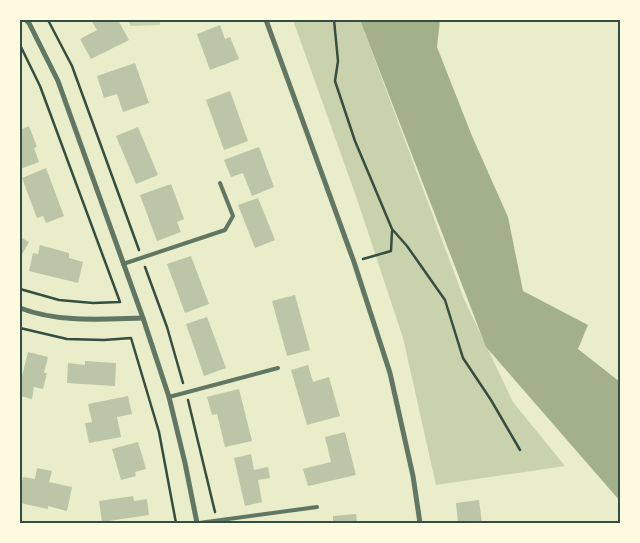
<svg xmlns="http://www.w3.org/2000/svg" width="640" height="543" viewBox="0 0 640 543" font-family="Helvetica,sans-serif">
<style>
.green{fill:#cad2ad}
.water{fill:#a3b18a}
.building{fill:#bcc5a7}
.lines{fill:none;stroke-linecap:round;stroke-linejoin:round}
.path{stroke:#344e41;stroke-width:2.5}
.service{stroke:#617663;stroke-width:4}
.minor{stroke:#617663;stroke-width:5}
.neatline{fill:none;stroke:#344e41;stroke-width:2}
</style>
<rect width="100%" height="100%" fill="#e9edc9"/>
<g class="green">
<polygon points="127,20 160,20 160,25 131,26"/>
<polygon points="293,20 360,20 464,299 513,402 565,466 436,485 403,338 357,199"/>
</g>
<polygon class="water" points="360,20 440,20 437,47 472,136 508,217 523,291 588,325 578,349 620,382 620,501 486,347"/>
<g class="building">
<polygon points="91,20 118,20 129,40 91,59 80,39 97,30"/>
<polygon points="220,25 225,39 230,37 239,59 210,70 197,34"/>
<polygon points="135,63 149,103 123,112 117,94 104,98 97,76"/>
<polygon points="230,91 248,141 224,150 206,100"/>
<polygon points="29,126 37,147 34,148 39,162 20,169 20,130"/>
<polygon points="138,127 158,175 136,184 116,136"/>
<polygon points="259,147 274,187 252,196 243,173 231,177 224,160"/>
<polygon points="46,168 64,216 46,223 43,216 37,218 22,178"/>
<polygon points="171,184 184,219 177,222 181,232 157,241 140,195"/>
<polygon points="258,198 275,240 255,248 238,205"/>
<polygon points="20,237 29,242 20,258"/>
<polygon points="40,245 69,253 69,258 83,262 78,283 29,271 33,253 38,254"/>
<polygon points="191,256 209,304 185,313 167,264"/>
<polygon points="295,295 310,350 287,356 272,301"/>
<polygon points="207,317 226,368 204,376 186,324"/>
<polygon points="28,352 48,357 44,373 47,373 43,389 34,387 32,399 20,396 20,376 22,376"/>
<polygon points="85,361 116,363 115,386 67,383 68,363 85,365"/>
<polygon points="308,365 313,382 329,377 340,416 307,425 291,370"/>
<polygon points="239,389 252,441 225,447 217,414 212,415 207,397"/>
<polygon points="128,396 132,414 117,417 121,437 89,443 85,423 92,422 88,404"/>
<polygon points="345,432 356,475 308,486 303,469 331,462 325,437"/>
<polygon points="138,442 146,469 135,472 136,476 121,480 112,449"/>
<polygon points="251,454 254,470 268,467 270,478 258,480 262,502 245,506 234,458"/>
<polygon points="37,468 52,471 49,482 72,487 67,511 48,506 48,509 20,503 20,491 23,477 35,479"/>
<polygon points="133,496 134,501 147,499 149,515 102,522 99,501"/>
<polygon points="479,500 482,523 458,523 456,503"/>
<polygon points="356,514 357,523 333,523 333,516"/>
</g>
<g class="lines">
<g class="path">
<polyline points="48,20 72,66 139,250"/>
<polyline points="334,20 338,61 335,81 355,141 392,229 407,246 445,300 463,358 491,400 520,450"/>
<polyline points="20,45 40,86 120,302 93,303 59,300 20,289"/>
<polyline points="363,259 391,251 392,231"/>
<polyline points="145,267 167,327 183,383"/>
<polyline points="20,328 67,339 104,340 131,338 159,432 176,523"/>
<polyline points="188,400 215,512"/>
</g>
<g class="service">
<polyline points="123,264 225,230 233,216 220,183"/>
<polyline points="169,397 278,368"/>
<polyline points="199,523 317,507"/>
</g>
<g class="minor">
<polyline points="26,20 29,23 58,81 143,318 169,397 185,463 197,523"/>
<polyline points="266,20 354,262 390,373 413,476 420,523"/>
<path d="M20,308c39,15 82,11 123,10"/>
</g>
</g>
<rect width="640" height="543" fill="none" stroke="#fefae0" stroke-width="42"/>
<rect x="21" y="21" width="598" height="501" class="neatline"/>
</svg>
